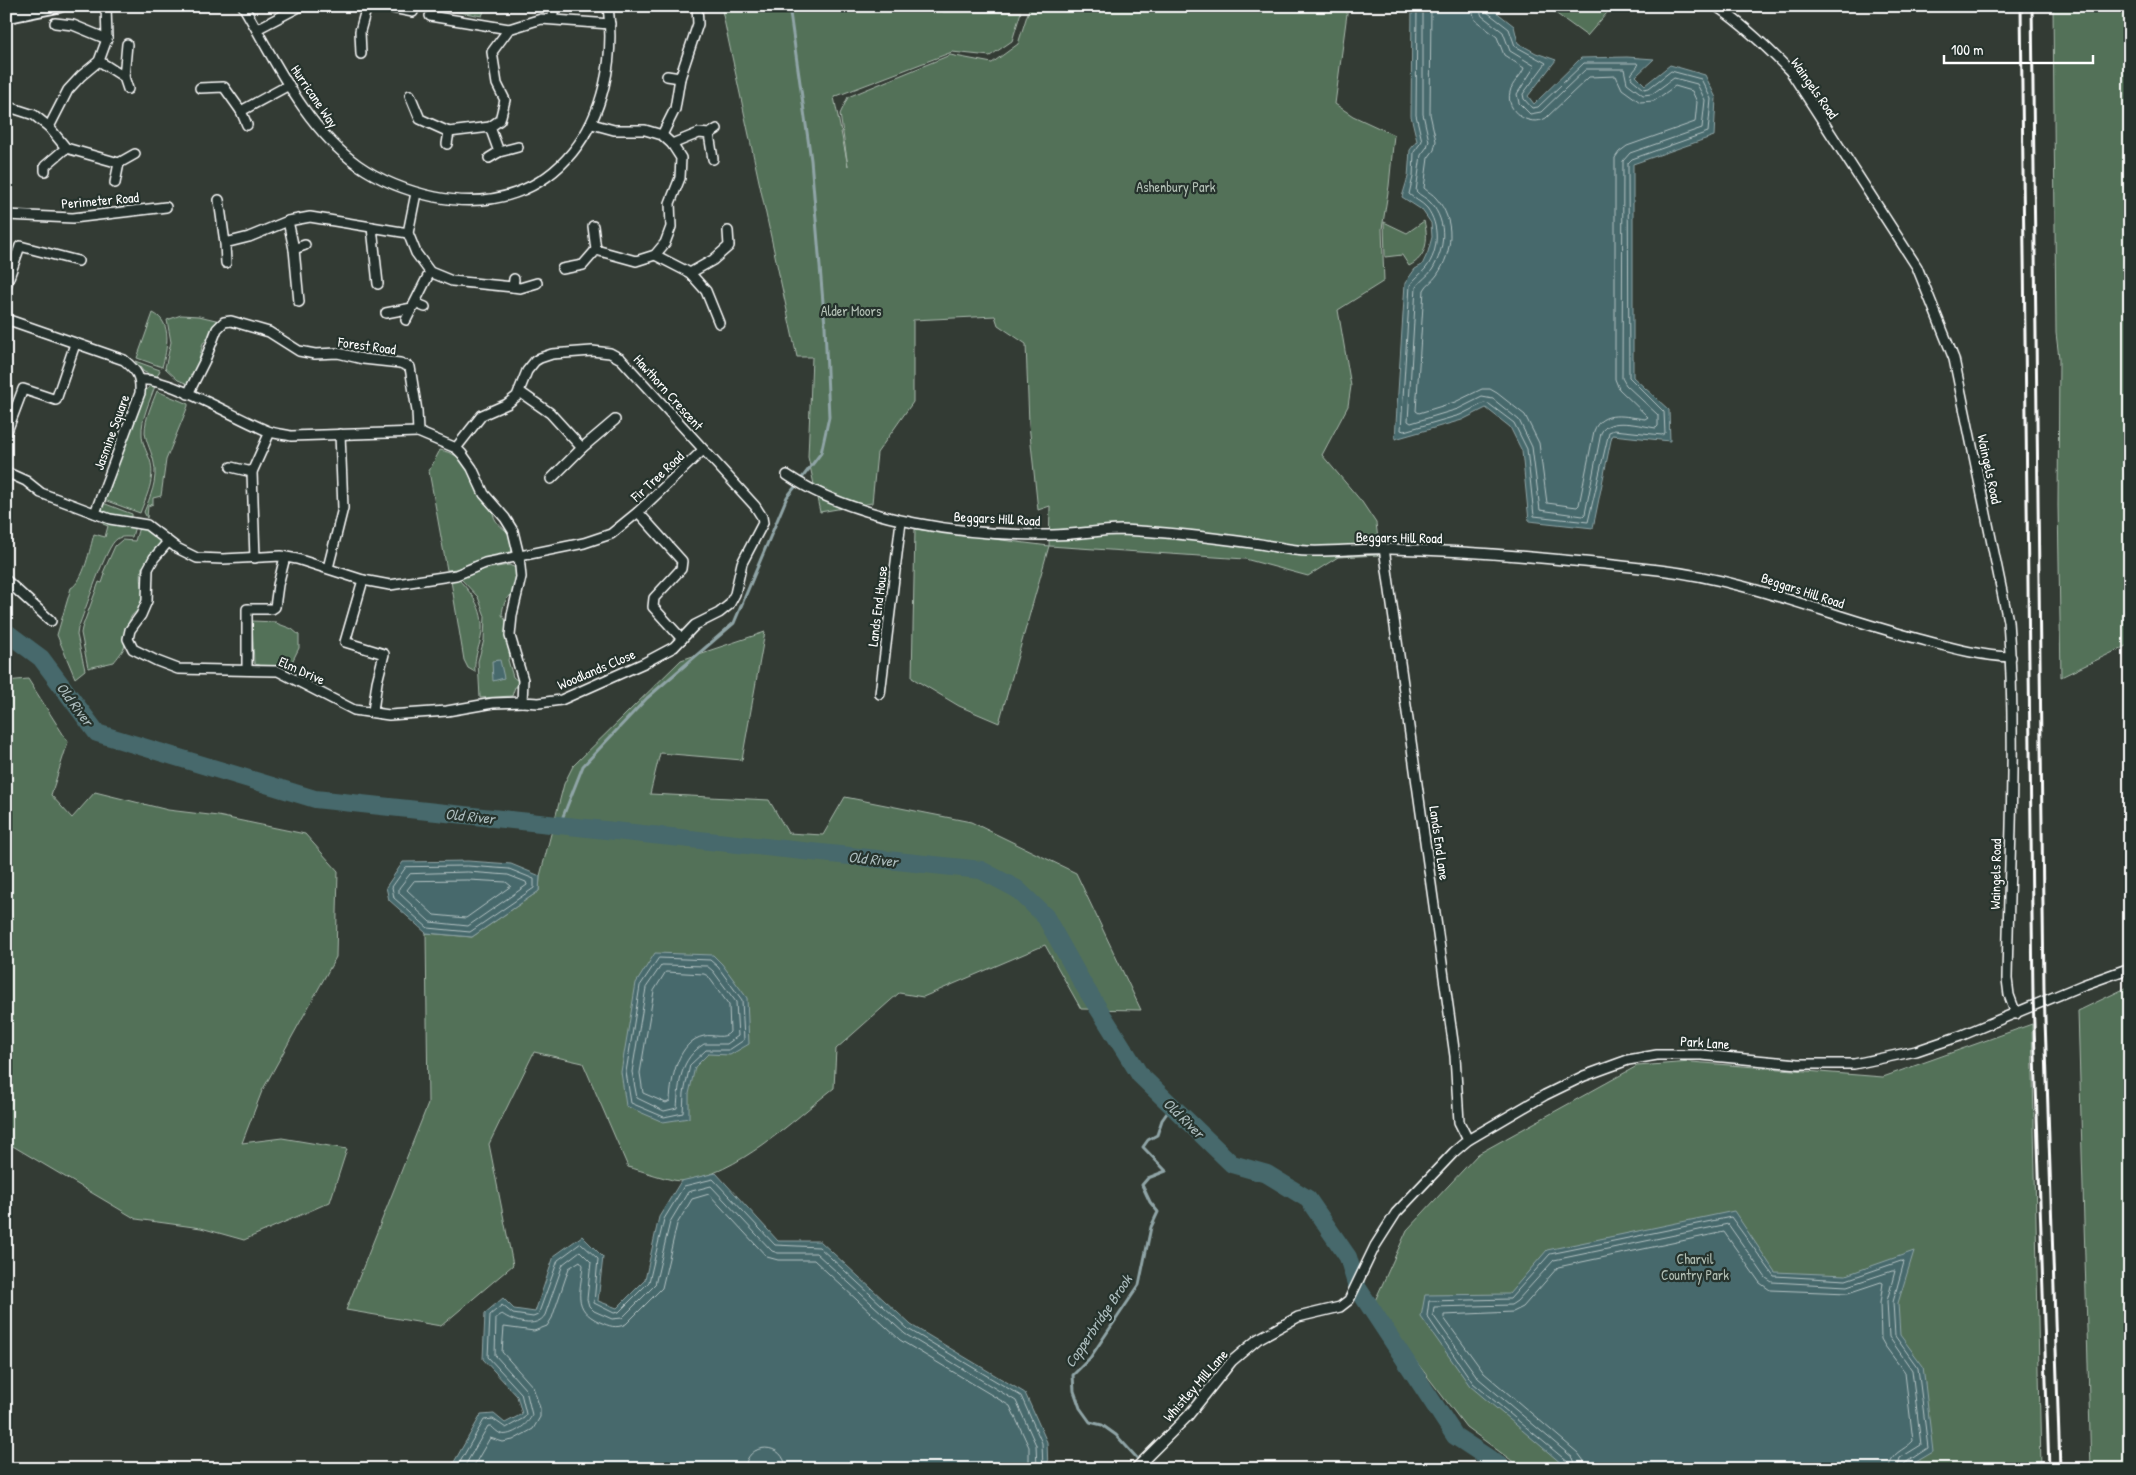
<svg xmlns="http://www.w3.org/2000/svg" width="2136" height="1475" viewBox="0 0 2136 1475" font-family="'Patrick Hand',sans-serif">
<style>
.green{fill:#537159;stroke:#a9b8ac}
.water{fill:#46696c;stroke:#90a5a7}
.lines{fill:none;stroke-linecap:round;stroke-linejoin:round}
.shore{stroke:#b5c3c4;stroke-width:1}
.stream{stroke:#90a5a7;stroke-width:3}
.river{stroke:#46696c;stroke-width:18}
.minor-casing{stroke:#fff;stroke-width:12}
.tertiary-casing{stroke:#fff;stroke-width:15}
.minor{stroke:#26332d;stroke-width:9}
.tertiary{stroke:#26332d;stroke-width:11}
.rail{stroke:#fff;stroke-width:3}
.labels{text-anchor:middle;dominant-baseline:central;stroke-width:4.5;stroke-linejoin:round;paint-order:stroke}
.street-label{font-size:14px;fill:#fff;stroke:#26332d}
.park-label{font-size:14px;fill:#b2bfb4;stroke:#26332d}
.water-label{font-size:15px;font-style:italic;fill:#acbcbd;stroke:#26332d}
</style>
<rect width="100%" height="100%" fill="#333b34"/>
<filter id="ink" filterUnits="userSpaceOnUse"><feTurbulence type="fractalNoise" baseFrequency=".02" numOctaves="2"/><feDisplacementMap in="SourceGraphic" scale="10" xChannelSelector="R" yChannelSelector="G"/><feConvolveMatrix kernelMatrix="1 2 1 2 8 2 1 2 1" color-interpolation-filters="sRGB"/></filter>
<g filter="url(#ink)">
<g class="green">
<polygon points="423,6 486,6 482,16"/>
<polygon points="721,6 942,6 943,12 1021,12 1012,41 990,56 952,52 834,97 848,166 840,114 848,97 950,55 992,63 1018,44 1030,6 1348,6 1335,104 1353,116 1394,135 1389,186 1382,229 1384,281 1338,310 1351,386 1348,406 1322,455 1362,502 1376,523 1380,555 1338,557 1308,576 1245,559 1049,546 999,723 959,706 912,678 915,529 1049,546 1050,506 1038,510 1037,501 1029,424 1026,344 998,325 995,316 913,320 913,402 877,453 872,503 820,512 808,457 812,357 797,357"/>
<polygon points="1556,6 1613,6 1587,36 1554,12"/>
<polygon points="2053,6 2130,6 2130,649 2128,645 2061,677 2058,505 2059,358 2056,333"/>
<path d="M1424,221c5,18 3,36 -15,45l-7,-11 -17,2 -1,-35 23,11z"/>
<path d="M153,313c20,9 14,37 9,54l-25,-9z"/>
<polygon points="181,315 199,316 220,321 207,340 203,343 199,360 200,364 188,384 178,380 165,368 171,342 167,320"/>
<polygon points="135,361 160,370 157,377 144,372"/>
<path d="M152,385l3,1c-5,15 -14,33 -13,48 0,10 5,18 8,26 6,18 -4,37 -10,53l-36,-13 40,-108z"/>
<path d="M157,391l31,13v2l-22,54 -5,36 -8,2v6l-5,2 -1,12 -3,-6c6,-15 14,-32 10,-49 -2,-11 -8,-20 -9,-31 0,-14 7,-28 12,-41z"/>
<path d="M440,450c27,6 25,17 36,39 4,9 11,16 17,23 0,8 9,17 16,20l4,14 -2,7 -39,9 -15,7 -10,1 -18,-99z"/>
<polygon points="103,503 132,514 132,517 114,516 104,512 101,507"/>
<path d="M103,522l32,4 -3,11c-5,0 -11,-1 -15,2 -11,6 -32,73 -39,89l-1,7 8,35 -10,8 -18,-43 14,-47c13,-7 19,-40 23,-54l11,3 3,-11 -5,-2z"/>
<path d="M139,527c7,2 19,8 22,15l-15,23 -4,2c-1,7 -2,18 3,24l-5,19c-15,5 -12,23 -15,35 -1,5 -8,13 -11,17l-26,6 -7,-35 1,-5 17,-46 3,1 3,-9 -2,-1 12,-27 7,-6 13,1z"/>
<path d="M509,565l7,3 1,12 -3,13c-9,5 -11,12 -12,22l4,6 2,21 3,11 -3,7 5,17 5,4 -1,6h-2l-3,9 -32,2 -2,-37 6,-21 1,-24 -7,-19 -17,-18 24,-10z"/>
<path d="M458,579c18,18 29,37 22,63 -3,10 -6,19 -5,30l-7,-4 -4,-8 -13,-79z"/>
<path d="M252,621l24,1v1l16,6 7,6v13l-12,24c-9,-4 -29,-5 -33,-9z"/>
<path d="M765,632l-23,128 -82,-7 -10,41 119,6 19,33 35,2 22,-38 126,25 105,51 65,137 -60,-1 -36,-64 -122,52 -24,-4 -63,56 -2,39c-42,33 -97,87 -151,93 -11,1 -43,-11 -55,-14l-45,-104 -49,-11 -45,92 24,121 -72,61 -95,-16 82,-206 -2,-171 46,4 67,-46 1,-15 24,-92 9,-18 108,-106z"/>
<polygon points="28,679 68,742 51,795 72,818 95,792 168,810 218,816 305,834 338,871 336,957 262,1091 242,1143 282,1138 347,1149 330,1202 244,1240 201,1228 136,1219 6,1142 6,681"/>
<polygon points="2130,986 2130,1469 2091,1469 2078,1011"/>
<polygon points="2032,1024 2041,1469 1523,1469 1466,1427 1373,1305 1407,1230 1478,1154 1637,1066 1691,1062 1883,1077"/>
</g>
<g class="water">
<polygon points="1412,6 1484,6 1495,11 1514,26 1518,43 1536,53 1556,60 1528,96 1534,104 1581,58 1627,57 1654,59 1636,76 1645,85 1670,65 1705,75 1716,98 1714,136 1633,164 1633,377 1669,410 1670,441 1612,435 1593,528 1529,521 1522,451 1510,427 1486,408 1462,420 1395,439 1405,283 1415,269 1422,265 1428,252 1432,237 1431,223 1422,210 1402,197 1408,177 1410,150 1417,141 1411,116"/>
<polygon points="500,660 504,678 493,681 492,661"/>
<polygon points="468,861 511,864 540,876 539,891 472,937 426,933 389,900 386,887 403,862"/>
<polygon points="655,953 713,955 722,964 747,998 749,1044 730,1055 708,1054 695,1067 689,1094 689,1118 663,1122 626,1106 621,1072 636,983"/>
<polygon points="716,1173 778,1241 820,1241 911,1325 1025,1393 1047,1442 1048,1469 776,1469 766,1466 744,1469 450,1469 481,1415 494,1414 505,1423 522,1414 517,1396 483,1359 485,1313 503,1298 514,1309 535,1312 554,1256 582,1236 603,1257 598,1301 617,1308 645,1280 659,1217 681,1181"/>
<polygon points="1734,1211 1775,1272 1846,1275 1914,1251 1898,1303 1900,1335 1923,1366 1933,1452 1904,1469 1568,1469 1470,1386 1421,1317 1425,1295 1509,1294 1547,1250"/>
</g>
<g class="lines">
<g class="shore">
<path d="M1417,6l-1,109 6,26 -8,11 -1,25 -4,17c5,5 13,8 18,14 13,17 12,43 -1,60 -5,6 -11,10 -16,17l-9,145 3,1 56,-16 24,-12 5,1 25,19 13,26 7,67 54,6 21,-90 5,-2 48,5 3,-2 -1,-21 -35,-35 -1,-214 4,-4 76,-27 3,-33 -10,-20 -30,-8 -22,17 -5,1 -13,-11 1,-5 6,-7 -1,-3h-53l-46,44 -6,1 -8,-9 -1,-5 23,-31 -31,-17 -6,-17 -22,-17 -2,-6"/>
<path d="M1423,6v108l6,27 -2,6 -6,8 -5,36c4,5 11,7 15,12 17,20 14,46 1,67 -4,6 -11,10 -16,17l-8,134 3,2 47,-14 24,-12 11,2 26,21 13,27 8,63 43,6 2,-2 16,-81c8,-17 40,-7 55,-5l2,-2v-11l-32,-30 -4,-7 1,-217 7,-8 72,-25 3,-28 -8,-16 -23,-6 -22,16 -9,1 -16,-12 -3,-14h-38l-45,43 -11,2 -11,-11 -2,-9 18,-28 -25,-15 -7,-19 -21,-16 -4,-10"/>
<path d="M1431,6l-1,108 6,27 -2,9 -6,8 -4,30c4,4 9,6 12,10 20,22 17,54 1,77 -4,6 -10,9 -13,15l-8,121 3,2 36,-11 27,-13h8l7,4 28,22 14,28 8,60 30,4 2,-2 15,-74c8,-22 33,-14 51,-12l3,-2 -29,-28 -4,-10v-221l4,-6 8,-6 68,-24 2,-20 -5,-11 -17,-5 -21,15 -14,1 -18,-13 -6,-13 -27,1 -43,41c-17,10 -41,-7 -36,-26 2,-10 11,-15 14,-24l-20,-13 -7,-18 -22,-17 -4,-14"/>
<polygon points="468,866 509,869 534,879 534,888 470,932 428,928 394,898 392,887 406,867"/>
<polygon points="468,872 508,875 526,882 527,885 468,926 430,922 399,893 399,888 410,874"/>
<polygon points="468,880 506,882 511,886 466,918 434,915 407,890 414,881"/>
<polygon points="659,958 710,960 718,967 742,1000 744,1040 729,1050 706,1050 690,1065 684,1093 683,1113 664,1117 631,1103 626,1072 640,986"/>
<path d="M662,965l45,1 6,5 23,31 2,34 -11,8h-23c-24,15 -25,38 -27,64l-13,3 -27,-13 -5,-26 14,-84z"/>
<path d="M666,972l38,2 4,2 21,29 1,27c-6,8 -17,2 -26,4 -26,5 -33,43 -34,65l-4,2 -23,-10 -3,-20 14,-82z"/>
<polyline points="456,1469 484,1420 493,1419 506,1428 524,1418 526,1414 521,1393 488,1357 490,1315 502,1305 513,1314 533,1317 538,1315 558,1260 581,1243 598,1259 594,1303 614,1313 619,1312 649,1282 664,1219 684,1186 713,1179 775,1245 819,1247 908,1329 1021,1396 1042,1443 1043,1469"/>
<path d="M463,1469l25,-43h3c3,3 6,6 10,8 10,3 28,-10 31,-19l-6,-25 -31,-35 1,-37 6,-4c11,8 35,15 43,1l18,-51 17,-13 11,11 -4,37 2,7 5,5 18,8 10,-1 33,-33 15,-63 18,-30 23,-6 61,65 6,2h38l89,81 111,67 20,44 1,24"/>
<path d="M472,1469l18,-31 13,4 10,-2 20,-11 7,-12v-9l-7,-21 -31,-35 2,-25 30,4 13,-5 5,-8 17,-50 11,-7 3,4c-2,26 -12,44 17,57 9,4 16,7 26,2l36,-36 15,-64 15,-25 17,-5 58,63 11,3h36l86,80 110,66 19,41v22"/>
<path d="M745,1469c1,-28 40,-28 41,0"/>
<polyline points="1571,1469 1569,1463 1473,1383 1427,1316 1429,1301 1510,1299 1550,1254 1731,1217 1774,1276 1846,1280 1901,1261 1904,1262 1893,1302 1895,1336 1918,1368 1928,1448 1905,1463 1903,1469"/>
<polyline points="1577,1469 1573,1458 1478,1378 1433,1315 1434,1307 1511,1305 1517,1301 1554,1260 1728,1224 1766,1278 1772,1282 1847,1286 1892,1271 1895,1271 1887,1301 1889,1337 1912,1370 1921,1445 1900,1458 1897,1469"/>
<path d="M1585,1469l-1,-8 -6,-8 -94,-80 -40,-55v-3l69,-3 10,-5 35,-40 166,-35 36,51 10,7 78,3 33,-11 2,1 -3,20 1,36 4,7 20,27 8,68c-9,10 -23,11 -24,28"/>
</g>
<g class="stream">
<polyline points="789,6 811,160 825,326 829,417 821,453 802,478"/>
<polyline points="560,824 583,766 647,698 734,623 787,497 795,487"/>
<polyline points="1147,1469 1116,1435 1102,1425 1090,1422 1080,1408 1074,1391 1073,1375 1090,1358 1139,1285 1151,1227 1158,1212 1150,1202 1142,1185 1148,1178 1166,1171 1143,1147 1148,1140 1157,1135 1162,1120 1172,1106"/>
</g>
<polyline class="river" points="6,632 41,658 97,733 315,799 981,870 1017,889 1045,916 1083,984 1140,1075 1232,1164 1267,1174 1308,1199 1348,1257 1357,1287 1455,1436 1505,1469"/>
<g class="minor-casing">
<g id="minor">
<polyline points="106,6 107,39 99,61 81,76 68,90 49,127 66,148 119,163 135,154"/>
<path d="M243,6c33,56 61,120 115,159 23,16 49,26 77,32 122,24 187,-80 173,-191"/>
<polyline points="382,6 413,12"/>
<polyline points="553,6 553,19"/>
<path d="M1716,6c28,19 52,42 75,66l126,195 37,92 54,262c9,119 1,239 -1,358l2,16 7,19"/>
<polyline points="430,16 509,29"/>
<polyline points="55,23 73,25 107,39"/>
<polyline points="257,29 301,6"/>
<polyline points="361,54 360,31 367,6"/>
<polyline points="99,61 124,77 128,89"/>
<polyline points="667,76 680,78"/>
<polyline points="124,77 127,44"/>
<polyline points="200,88 224,87 241,111"/>
<polyline points="410,95 420,119 449,132 490,127 500,120 505,100 497,84 492,52 509,29 541,19 610,24"/>
<polyline points="6,106 34,115 49,127"/>
<polyline points="247,125 241,111 289,85"/>
<polyline points="490,127 499,152 518,147"/>
<polyline points="709,134 717,129"/>
<polyline points="662,135 675,109 680,78 698,24 697,6"/>
<polyline points="447,144 449,132"/>
<polyline points="672,144 699,133 709,134 713,159"/>
<polyline points="489,158 499,152"/>
<polyline points="45,171 45,166 66,148"/>
<polyline points="115,183 119,163"/>
<polyline points="416,193 408,233 416,253 430,272 452,281 513,287"/>
<polyline points="219,200 225,243"/>
<polyline points="6,215 73,218 166,207"/>
<polyline points="288,221 294,249 299,302"/>
<polyline points="593,226 596,250"/>
<polyline points="372,227 378,284"/>
<polyline points="294,249 305,245"/>
<polyline points="655,255 690,273 706,291 719,323"/>
<polyline points="226,263 225,243 249,237 288,221 310,217 408,233"/>
<polyline points="562,269 583,265 596,250 636,261 655,255 665,243 671,227 670,203 680,178 681,158 672,144 662,135 645,130 614,130 592,124"/>
<polyline points="690,273 713,260 729,246 728,231"/>
<polyline points="514,279 513,287 520,288 537,283"/>
<polyline points="6,286 20,246 78,261"/>
<polyline points="415,303 425,307"/>
<polyline points="386,313 412,308"/>
<path d="M6,319l118,41c13,11 17,16 16,33l-45,120"/>
<polyline points="406,320 430,272"/>
<path d="M140,380c28,-3 99,40 128,51 7,3 15,3 23,5l127,-4 -1,-21 -7,-44 -10,-4 -37,-4 -25,-6 -23,1 -16,-3 -30,-19 -38,-11 -7,1 -7,7 -12,31 -17,34"/>
<polyline points="520,392 550,413 582,448"/>
<polyline points="418,432 456,448 462,454 472,468 484,494 505,518 513,531 519,556 521,577 512,615 510,636 523,680 522,702 539,703 561,700 644,663 674,647 695,625 719,613 729,605 735,594 742,563 763,523 762,517 755,506 621,359 610,353 592,351 552,354 540,358 535,361 527,371 517,396 507,404 482,415 456,448"/>
<polyline points="6,434 23,389 56,400 75,344"/>
<polyline points="231,467 252,472"/>
<polyline points="6,472 26,481 41,493 73,505 110,519 147,525 177,548 197,558 223,559 281,556 297,559 363,580 390,585 456,575 485,563 584,543 611,534 638,512 703,450"/>
<path d="M787,475c70,47 182,61 265,60 23,0 46,-5 69,-5 44,2 88,7 131,13 19,2 38,8 56,8 27,1 54,-3 82,-2 90,2 179,11 269,21 90,10 173,47 260,69 30,8 60,17 92,18"/>
<polyline points="551,479 582,448 615,420"/>
<polyline points="638,512 682,561 681,569 654,598 653,607 682,639"/>
<polyline points="168,542 154,558 148,569 147,601 141,615 130,630 128,639 133,649 157,661 178,669 278,671 354,710 389,715 447,711 493,703 522,702"/>
<polyline points="1384,548 1455,1056 1459,1122 1468,1140"/>
<polyline points="255,558 252,472 270,432"/>
<polyline points="328,568 343,508 340,434"/>
<polyline points="6,580 51,621"/>
<polyline points="363,580 345,642 384,654 377,682 373,711"/>
<polyline points="247,670 247,609 272,609 275,607 278,585 285,557"/>
<polyline points="880,694 901,521"/>
<polyline points="1135,1469 1188,1416 1232,1361 1258,1339 1298,1317 1340,1307 1349,1300 1375,1246 1396,1213 1454,1152 1468,1140 1545,1095 1584,1076 1628,1060 1657,1055 1702,1055 1798,1064 1854,1064 1916,1051 1960,1036 2083,985 2130,968"/>
</g>
</g>
<g class="tertiary-casing">
<polyline id="tertiary" points="6,17 60,6"/>
</g>
<use href="#minor" class="minor"/>
<use href="#tertiary" class="tertiary"/>
<g class="rail">
<polyline points="2021,6 2033,996 2049,1469"/>
<polyline points="2032,6 2044,989 2060,1469"/>
</g>
</g>
</g>
<g class="labels">
<g class="street-label">
<text transform="translate(1815 88) rotate(55)">Waingels Road</text>
<text transform="translate(315 96) rotate(56)">Hurricane Way</text>
<text transform="translate(100 200) rotate(-5)">Perimeter Road</text>
<text transform="translate(367 345) rotate(8)">Forest Road</text>
<text transform="translate(669 392) rotate(48)">Hawthorn Crescent</text>
<text transform="translate(111 432) rotate(-70)">Jasmine Square</text>
<text transform="translate(1990 469) rotate(78)">Waingels Road</text>
<text transform="translate(657 476) rotate(-43)">Fir Tree Road</text>
<text transform="translate(997 518) rotate(3)">Beggars Hill Road</text>
<text transform="translate(1399 537) rotate(1)">Beggars Hill Road</text>
<text transform="translate(1803 590) rotate(18)">Beggars Hill Road</text>
<text transform="translate(877 606) rotate(-83)">Lands End House</text>
<text transform="translate(596 669) rotate(-23)">Woodlands Close</text>
<text transform="translate(302 670) rotate(24)">Elm Drive</text>
<text transform="translate(1440 843) rotate(82)">Lands End Lane</text>
<text transform="translate(1995 874) rotate(-89)">Waingels Road</text>
<text transform="translate(1705 1042) rotate(4)">Park Lane</text>
<text transform="translate(1195 1385) rotate(-49)">Whistley Mill Lane</text>
</g>
<g class="park-label">
<text x="1176" y="186">Ashenbury Park</text>
<text x="851" y="310">Alder Moors</text>
<text x="1695" y="1258">Charvil<tspan x="1695" dy="16">Country Park</tspan></text>
</g>
<g class="water-label">
<text transform="translate(75 704) rotate(53)">Old River</text>
<text transform="translate(470 816) rotate(6)">Old River</text>
<text transform="translate(873 859) rotate(6)">Old River</text>
<text transform="translate(1184 1118) rotate(44)">Old River</text>
<text transform="translate(1098 1321) rotate(-56)">Copperbridge Brook</text>
</g>
</g>
<rect width="2136" height="1475" fill="none" stroke="#26332d" stroke-width="25"/>
<rect x="12" y="12" width="2111" height="1450" fill="none" stroke="#fff" stroke-width="2" filter="url(#ink)"/>
<path d="M1944 55v8h149v-8" fill="none" stroke="#ffffff" stroke-width="2.5"/>
<text x="1951" y="55" font-size="15" fill="#ffffff" stroke="#26332d" stroke-width="4" paint-order="stroke">100 m</text>
</svg>
